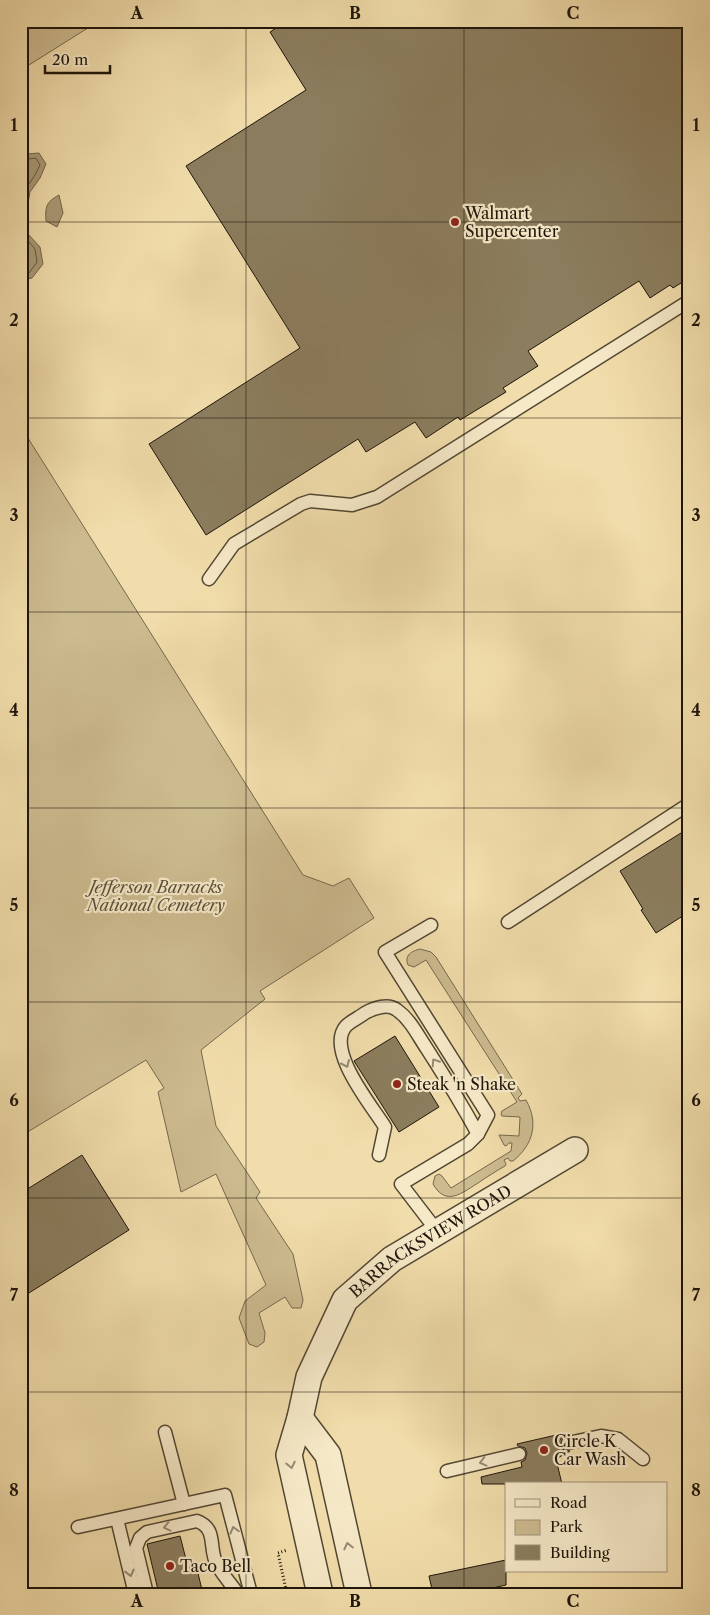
<svg xmlns="http://www.w3.org/2000/svg" width="710" height="1615" viewBox="0 0 710 1615" font-family="'Libre Caslon Text',serif">
<style>
.green{fill:#cdbb90;stroke:#75684e}
.water{fill:#a99975;stroke:#71644b}
.lines{fill:none;stroke-linecap:round;stroke-linejoin:round}
.shore{stroke:#635740;stroke-width:1}
.building{fill:#8b7d5e;stroke:#1d150b}
.lane-casing{stroke:#524733;stroke-width:15}
.street-casing{stroke:#524733;stroke-width:28}
.path{stroke:#1d150b;stroke-width:3;stroke-dasharray:1 2.5;stroke-linecap:butt}
.lane{stroke:#f6e9c8;stroke-width:12}
.street{stroke:#f6e9c8;stroke-width:25}
.oneway{stroke:#948a73}
.grid{fill:none;stroke:#1d150b;stroke-width:1;stroke-opacity:0.55}
.poi-dot{fill:#8f2418;stroke:#f6e9c8;stroke-width:2}
.labels{text-anchor:middle;dominant-baseline:central;stroke-width:4.5;stroke-linejoin:round;paint-order:stroke}
.poi-label{font-size:16px;fill:#1d150b;stroke:#f6e9c8;text-anchor:start}
.park-label{font-size:16px;font-style:italic;fill:#5b4f3a;stroke:#f6e9c8}
.street-label{font-size:16px;fill:#1d150b;stroke:#f6e9c8}
.neatline{fill:none;stroke:#1d150b;stroke-width:2}
.grid-label{font-size:16px;text-anchor:middle;font-weight:bold;fill:#1d150b}
</style>
<rect width="100%" height="100%" fill="#f1ddab"/>
<filter id="stains"><feTurbulence type="fractalNoise" baseFrequency=".004" numOctaves="4"/><feColorMatrix values="0 0 0 0 .2 0 0 0 0 .09 0 0 0 0 .02 0 0 0 .5 -.17"/></filter>
<radialGradient id="worn" r=".72"><stop offset=".6" stop-color="#630" stop-opacity="0"/><stop offset="1" stop-color="#630" stop-opacity=".3"/></radialGradient>
<g class="green">
<polygon points="21,21 99,21 21,70"/>
<polygon points="21,427 303,875 333,886 349,878 374,918 260,991 265,999 201,1050 216,1126 260,1192 256,1198 293,1254 303,1300 301,1308 292,1308 285,1297 259,1313 265,1333 264,1342 257,1347 249,1344 239,1318 245,1301 266,1285 216,1174 181,1192 158,1092 164,1088 146,1060 21,1136"/>
<path d="M420,949l11,3 5,5 86,137 -4,4 2,3 6,-1c13,23 7,45 -13,61h-3l-2,-3 -4,2 2,4 -1,2c-9,5 -18,11 -27,17 -16,10 -32,24 -45,1l2,-8 4,-2 3,2 9,12 60,-37 1,-8h-3l-3,3 -2,-1 -5,-10 20,1 1,-19 -18,-1 -1,-2 1,-3 15,-9 -91,-142 -12,7 -6,-2c-4,-10 4,-14 12,-16z"/>
</g>
<g class="water">
<polygon points="39,153 46,164 40,178 30,192 25,219 28,234 40,247 43,264 32,278 21,280 21,156 26,154"/>
<path d="M59,195l4,18 -6,14 -11,-6c-1,-14 0,-19 13,-26z"/>
</g>
<g class="lines">
<g class="shore">
<polyline points="21,160 36,158 40,165 35,175 25,190 21,213"/>
<polyline points="21,224 24,236 35,249 37,262 29,273 21,274"/>
</g>
</g>
<g class="building">
<polygon points="287,21 689,21 689,278 673,288 670,285 650,298 639,281 528,351 538,366 503,388 506,392 460,420 458,417 426,438 415,422 366,452 358,439 206,535 149,444 300,348 186,166 306,90 270,32"/>
<polygon points="689,828 689,912 656,933 641,910 643,909 620,871"/>
<polygon points="395,1036 439,1107 399,1132 354,1061"/>
<polygon points="82,1155 129,1230 21,1298 21,1193"/>
<polygon points="565,1433 566,1435 560,1440 560,1445 562,1449 570,1451 556,1459 562,1484 482,1484 481,1477 522,1467 521,1462 525,1460 527,1453 525,1448 518,1446 517,1444"/>
<polygon points="180,1536 188,1567 196,1565 203,1594 159,1594 147,1544"/>
<polygon points="506,1560 506,1585 466,1594 433,1594 429,1576"/>
</g>
<g class="lines">
<g class="lane-casing">
<g id="lane">
<polyline points="209,579 234,544 301,504 310,501 352,505 377,497 689,301"/>
<polyline points="508,922 689,804"/>
<polyline points="431,925 385,952 488,1115 478,1134 468,1144 401,1184 437,1231"/>
<path d="M379,1155l6,-28c-13,-21 -60,-77 -39,-101 5,-5 14,-9 19,-13 9,-5 23,-10 32,-3 14,10 21,26 30,39 18,28 35,56 51,85"/>
<polyline points="165,1432 184,1504"/>
<polyline points="568,1443 601,1436 618,1439 643,1459"/>
<polyline points="447,1471 519,1454"/>
<polyline points="117,1519 135,1594"/>
<polyline points="78,1527 225,1495 251,1594"/>
<path d="M147,1594l-11,-46 4,-10 7,-6 50,-11c21,8 11,27 20,44 6,10 14,19 21,29"/>
</g>
</g>
<g class="street-casing">
<g id="street">
<polyline points="300,1418 328,1455 359,1594"/>
<path id="s1" d="M320,1594l-31,-139 11,-37 9,-41 36,-77 47,-41 183,-109"/>
</g>
</g>
<polyline class="path" points="287,1594 278,1553 287,1550"/>
<use href="#lane" class="lane"/>
<use href="#street" class="street"/>
</g>
<defs><path id="oneway-chevron" d="M-2-3.5L2.5 0L-2 3.5" fill="none" stroke-width="1.6" stroke-linecap="round" stroke-linejoin="round" transform="scale(1.25)"/></defs>
<g class="oneway">
<use href="#oneway-chevron" transform="translate(435 1062) rotate(-123)"/>
<use href="#oneway-chevron" transform="translate(346 1064) rotate(66)"/>
<use href="#oneway-chevron" transform="translate(483 1462) rotate(166)"/>
<use href="#oneway-chevron" transform="translate(291 1465) rotate(78)"/>
<use href="#oneway-chevron" transform="translate(167 1527) rotate(167)"/>
<use href="#oneway-chevron" transform="translate(234 1530) rotate(-105)"/>
<use href="#oneway-chevron" transform="translate(348 1546) rotate(-103)"/>
<use href="#oneway-chevron" transform="translate(130 1573) rotate(76)"/>
</g>
<path class="grid" d="M246,21v1573M464,21v1573M21,222h668M21,418h668M21,612h668M21,808h668M21,1002h668M21,1198h668M21,1392h668"/>
<g class="poi-dot">
<circle cx="455" cy="222" r="5"/>
<circle cx="397" cy="1084" r="5"/>
<circle cx="544" cy="1450" r="5"/>
<circle cx="170" cy="1566" r="5"/>
</g>
<g class="labels">
<g class="poi-label">
<text x="465" y="213">Walmart<tspan x="465" dy="18">Supercenter</tspan></text>
<text x="407" y="1084">Steak 'n Shake</text>
<text x="554" y="1441">Circle K<tspan x="554" dy="18">Car Wash</tspan></text>
<text x="180" y="1566">Taco Bell</text>
</g>
<g class="park-label">
<text x="156" y="887">Jefferson Barracks<tspan x="156" dy="18">National Cemetery</tspan></text>
</g>
<g class="street-label">
<text stroke="none"><textPath href="#s1" startOffset="412">BARRACKSVIEW ROAD</textPath></text>
</g>
</g>
<rect width="710" height="1615" fill="none" stroke="#f1ddab" stroke-width="55"/>
<rect x="505" y="1482" width="162" height="90" fill="#f6e9c8" stroke="#9f947c"/>
<rect x="515" y="1499" width="25" height="8" fill="#f6e9c8" stroke="#9f947c"/>
<text x="550" y="1508" font-size="15" fill="#1d150b">Road</text>
<rect x="515" y="1520" width="25" height="15" fill="#cdbb90" stroke="#9f947c"/>
<text x="550" y="1532" font-size="15" fill="#1d150b">Park</text>
<rect x="515" y="1545" width="25" height="15" fill="#8b7d5e" stroke="#9f947c"/>
<text x="550" y="1558" font-size="15" fill="#1d150b">Building</text>
<path d="M45 65v8h65v-8" fill="none" stroke="#1d150b" stroke-width="2.5"/>
<text x="52" y="65" font-size="15" fill="#1d150b" stroke="#f6e9c8" stroke-width="4" paint-order="stroke">20 m</text>
<rect x="28" y="28" width="654" height="1560" class="neatline"/>
<g class="grid-label">
<text x="137" y="19">A</text>
<text x="355" y="19">B</text>
<text x="573" y="19">C</text>
<text x="14" y="131">1</text>
<text x="696" y="131">1</text>
<text x="14" y="326">2</text>
<text x="696" y="326">2</text>
<text x="14" y="521">3</text>
<text x="696" y="521">3</text>
<text x="14" y="716">4</text>
<text x="696" y="716">4</text>
<text x="14" y="911">5</text>
<text x="696" y="911">5</text>
<text x="14" y="1106">6</text>
<text x="696" y="1106">6</text>
<text x="14" y="1301">7</text>
<text x="696" y="1301">7</text>
<text x="14" y="1496">8</text>
<text x="696" y="1496">8</text>
<text x="137" y="1607">A</text>
<text x="355" y="1607">B</text>
<text x="573" y="1607">C</text>
</g>
<rect width="100%" height="100%" filter="url(#stains)"/>
<rect width="100%" height="100%" fill="url(#worn)"/>
</svg>
